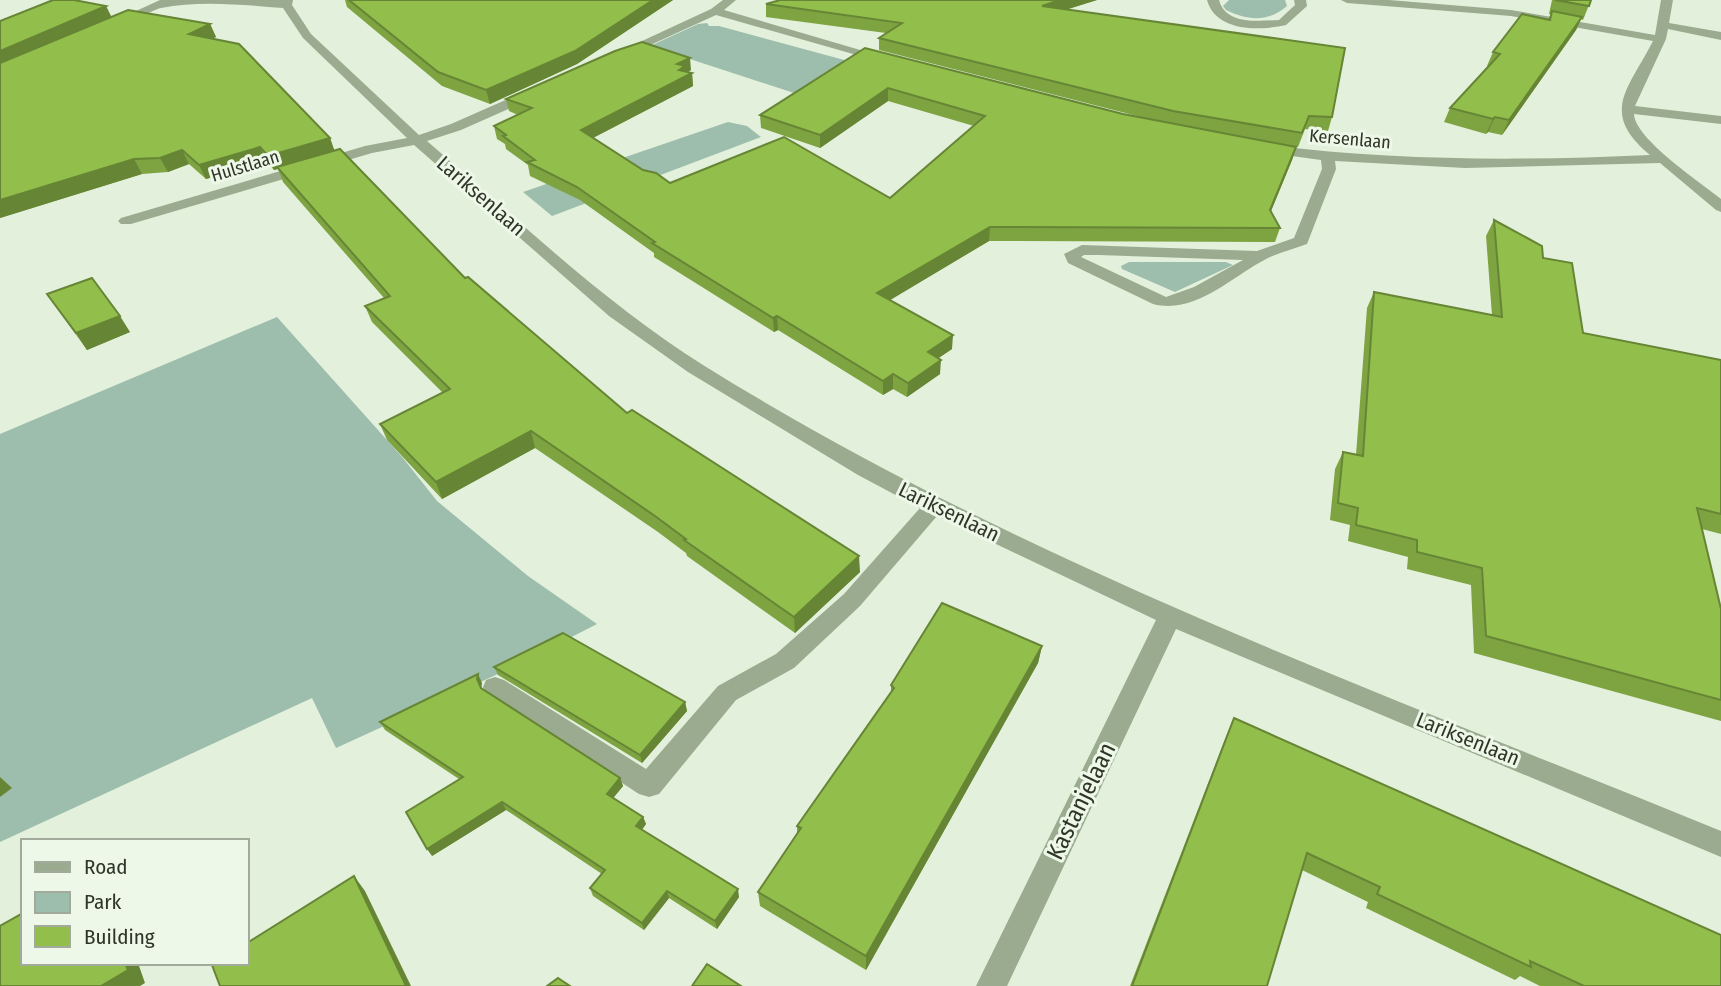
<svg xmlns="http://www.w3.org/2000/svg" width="1721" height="986" viewBox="0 0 1721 986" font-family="'Fira Sans Condensed',sans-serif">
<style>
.green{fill:#9dbead}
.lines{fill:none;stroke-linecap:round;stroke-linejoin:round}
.minor{fill:#9aab8f;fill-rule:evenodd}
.wall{fill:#7ea341}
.shaded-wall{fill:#668535}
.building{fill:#92be4c;stroke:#668535;stroke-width:2}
.labels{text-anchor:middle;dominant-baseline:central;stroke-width:6;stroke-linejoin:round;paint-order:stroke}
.far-street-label{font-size:18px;fill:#2f3528;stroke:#edf8e8}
.street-label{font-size:21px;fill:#2f3528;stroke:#edf8e8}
.near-street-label{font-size:24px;fill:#2f3528;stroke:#edf8e8}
</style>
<rect width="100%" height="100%" fill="#e3f0dc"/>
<g class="green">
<path d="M1229,0h56l2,6c-18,16 -39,15 -61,4l-3,-4z"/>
<polygon points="707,23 709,26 719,26 848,61 797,94 650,46 698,24"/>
<polygon points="728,122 747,126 761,137 552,216 523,192"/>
<polygon points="1129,262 1226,262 1233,265 1175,292 1122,269 1121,266"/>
<polygon points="277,317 403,458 437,501 528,576 597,624 509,669 336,748 312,698 0,842 0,434"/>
</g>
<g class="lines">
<g class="minor">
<path d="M160,0h133l-1,5 19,29 108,101 32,-11 77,-34h10v6l-77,34 -34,11c89,77 176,161 276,224 318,198 673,325 1018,466v26l-545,-228 -169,357h-31l180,-366 -219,-104 -77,90 -66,62 -58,32 -77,94 -10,3 -10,-3 -153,-100 -3,-7 3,-7 9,-3 9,3 142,89 72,-83 58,-32 68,-60 76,-86 -62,-33 -170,-103 -79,-56 -195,-171 -42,8 -241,71h-10l-3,-3 3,-3 244,-72 42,-8 -104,-100 -20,-30c-40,-3 -83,-8 -122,0 -14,3 -38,24 -51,15z"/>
<polygon points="723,0 736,0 724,10 891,59 881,62 716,15 624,57 614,54 711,9"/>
<path d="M1207,0h12c7,25 38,21 60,20l16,-15 -1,-5h12l1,6 -21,19c-27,6 -70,7 -79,-25z"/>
<path d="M1341,0h48l122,10 144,25 6,-35h12l-4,23 52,9v8l-53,-11 -2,10 -31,67 86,10v8l-87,-10c1,25 66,68 87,85v13l-5,-2 -56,-47 -195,5 -130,-7 1,8 -29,75c-14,5 -29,9 -41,15 -35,18 -71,56 -113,45l-85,-41 -4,-9 18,-9 175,6 37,-13 28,-69 -1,-9 -59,-8v-6l5,-1c128,16 255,16 383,10 -51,-43 -22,-65 3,-114l-142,-25 -164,-13zM1084,255h15l144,5 -49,27 -28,10 -85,-40z"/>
</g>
</g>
<g class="wall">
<polygon points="345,0 673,0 577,64 490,104 442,86 347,7"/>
<polygon points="780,0 1097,0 1067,9 1332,117 1328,131 1305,129 1298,147 1287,145 1296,147 1292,160 1271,211 1280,228 1275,242 989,241 889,300 952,349 938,358 940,374 907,397 893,389 883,395 778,330 774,332 654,257 654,253 580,200 530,176 528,165 506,149 505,144 497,139 494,126 518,115 509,111 506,99 691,70 687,72 692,73 693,86 593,138 643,170 670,183 890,198 974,126 888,101 820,148 761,128 760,115 865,48 1123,114 1145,118 879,50 879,38 886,33 766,17 766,4"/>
<polygon points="1552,0 1591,0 1583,20 1581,19 1576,30 1502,135 1488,132 1486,134 1444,122 1450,108 1488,66 1487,66 1493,52 1548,19 1551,14 1549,14"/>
<polygon points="106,6 111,17 210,24 216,37 212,38 330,138 334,151 465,278 627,413 860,572 795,633 687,556 686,553 658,532 535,448 442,499 387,440 380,424 443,393 372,322 365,306 384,298 283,182 278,169 274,170 266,161 206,179 189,164 168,172 142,174 0,218"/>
<polygon points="1494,220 1543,258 1583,333 1721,360 1721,534 1702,529 1721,609 1721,721 1474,653 1471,585 1407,569 1408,557 1348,541 1350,525 1330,520 1335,469 1343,452 1356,455 1367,308 1374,292 1492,315 1486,236"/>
<polygon points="47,294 130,332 87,350"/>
<polygon points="1042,646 1038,663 866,970 760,906 758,892 797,833 797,826 891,693 891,685"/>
<polygon points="494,667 685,702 687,711 642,763 498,675"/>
<polygon points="482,683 481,688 620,778 623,786 613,798 643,817 646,824 642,830 739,897 717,929 669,898 644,930 593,896 590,888 602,874 506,810 432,856 459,779 385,730 380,722"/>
<polygon points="1234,718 1721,986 1540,986 1520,976 1515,980 1366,908 1368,902 1302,870 1267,986 1130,986 1227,734"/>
</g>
<g class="shaded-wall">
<polygon points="653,0 673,0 577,64 490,104 486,90"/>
<polygon points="1060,0 1097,0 1040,18 1042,6"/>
<polygon points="106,6 112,18 0,67 0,51"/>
<polygon points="1582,17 1576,30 1502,135 1509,120"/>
<polygon points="210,24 216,37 195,47 189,34"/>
<polygon points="690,58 691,70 686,73 692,73 693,86 583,143 581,130 677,64"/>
<polygon points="888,88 888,101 820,148 820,135"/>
<polygon points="1495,117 1488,132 1486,134 1493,119"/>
<polygon points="330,138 335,152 274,170 268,156"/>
<polygon points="260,147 266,161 206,179 199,165"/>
<polygon points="1296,147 1292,160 1266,223 1270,210"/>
<polygon points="182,150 189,164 168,172 160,158"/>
<polygon points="134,159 142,174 0,218 0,200"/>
<polygon points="990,227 989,241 877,308 877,293"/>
<polygon points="120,316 130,332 87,350 76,333"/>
<polygon points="777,316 778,330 774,332 773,318"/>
<polygon points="953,335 952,349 927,366 928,352"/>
<polygon points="941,360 940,374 907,397 908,383"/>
<polygon points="893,374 893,389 883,395 883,381"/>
<polygon points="531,431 535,448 442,499 436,482"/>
<polygon points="859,556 860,572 795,633 794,617"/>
<polygon points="1042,646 1038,663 866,970 866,956"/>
<polygon points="478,674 482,683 481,688 477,679"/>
<polygon points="685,702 687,711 642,763 640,755"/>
<polygon points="0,777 12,788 0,797"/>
<polygon points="620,778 623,786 610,802 607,794"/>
<polygon points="502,802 506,810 432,856 427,849"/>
<polygon points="643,817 646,824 638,834 636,826"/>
<polygon points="354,876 365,891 411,986 406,986"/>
<polygon points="738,889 739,897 717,929 715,921"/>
<polygon points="667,891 669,898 644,930 642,923"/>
<polygon points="125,963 138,963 145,983 140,986 101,986"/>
</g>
<g class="building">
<polygon points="53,0 74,0 106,6 0,51 0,21"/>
<polygon points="349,0 653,0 575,51 486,90 438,72"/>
<polygon points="780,0 1060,0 1042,6 1345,48 1332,117 1309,116 1302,133 1173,111 879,38 902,23 766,4"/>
<polygon points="1555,0 1591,0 1589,6"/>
<polygon points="128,10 210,24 189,34 239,44 330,138 268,156 260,147 199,165 182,150 160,158 134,159 0,200 0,63"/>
<polygon points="1552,11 1582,17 1509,120 1495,117 1493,119 1450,108 1500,54 1493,52 1522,14 1550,20"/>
<polygon points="642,42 690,58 677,64 685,66 679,70 692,73 581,130 643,170 656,173 670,183 784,137 890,198 985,116 888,88 820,135 760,115 865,48 1123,114 1296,147 1270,210 1280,228 990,227 877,293 953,335 928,352 941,360 908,383 893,374 883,381 777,316 773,318 652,243 655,242 577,187 527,162 535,160 503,136 506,135 494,126 532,108 506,99 615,51"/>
<polygon points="340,149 465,278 468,277 627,413 632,410 859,556 794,617 684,540 686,539 655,516 531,431 436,482 380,424 450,389 365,306 390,296 277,167"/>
<polygon points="1494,220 1542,246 1543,258 1572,263 1583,333 1721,360 1721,514 1697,508 1721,609 1721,700 1486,636 1482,568 1417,552 1417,540 1356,525 1358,508 1338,503 1343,452 1363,456 1374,292 1502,317"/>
<polygon points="92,278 120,316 76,333 47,294"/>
<polygon points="942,603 1042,646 866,956 758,892 801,828 797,826 894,688 891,685"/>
<polygon points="563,633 685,702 640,755 494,667"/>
<polygon points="478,674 477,679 481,688 620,778 607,794 643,817 636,826 738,889 715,921 667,891 642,923 590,888 605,870 502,802 427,849 406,812 463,777 380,722"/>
<polygon points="1234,718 1721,935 1721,986 1584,986 1530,961 1531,967 1377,894 1380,887 1307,853 1267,986 1132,986"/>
<polygon points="354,876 406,986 220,986 212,965 214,963 247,963 247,943"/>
<polygon points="23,913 23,963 125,963 128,970 101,986 0,986 0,926"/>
<polygon points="707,964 741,986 692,986"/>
<polygon points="558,978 570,986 547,986"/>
</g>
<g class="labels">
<g class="far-street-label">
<text transform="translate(1350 139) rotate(5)">Kersenlaan</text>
<text transform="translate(245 166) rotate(-17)">Hulstlaan</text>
</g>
<g class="street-label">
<text transform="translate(481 196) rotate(41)">Lariksenlaan</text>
<text transform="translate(949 512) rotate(26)">Lariksenlaan</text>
<text transform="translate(1468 739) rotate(22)">Lariksenlaan</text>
</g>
<g class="near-street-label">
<text transform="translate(1081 801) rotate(-64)">Kastanjelaan</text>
</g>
</g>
<rect x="21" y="839" width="228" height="126" fill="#edf8e8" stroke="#a1aa9b" stroke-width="2"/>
<rect x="35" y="862" width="35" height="10" fill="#9aab8f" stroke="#a1aa9b" stroke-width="2"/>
<text x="84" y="874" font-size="21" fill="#2f3528">Road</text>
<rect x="35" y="892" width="35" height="21" fill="#9dbead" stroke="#a1aa9b" stroke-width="2"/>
<text x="84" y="909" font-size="21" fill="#2f3528">Park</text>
<rect x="35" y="926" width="35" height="21" fill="#92be4c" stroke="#a1aa9b" stroke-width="2"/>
<text x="84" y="944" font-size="21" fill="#2f3528">Building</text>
</svg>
